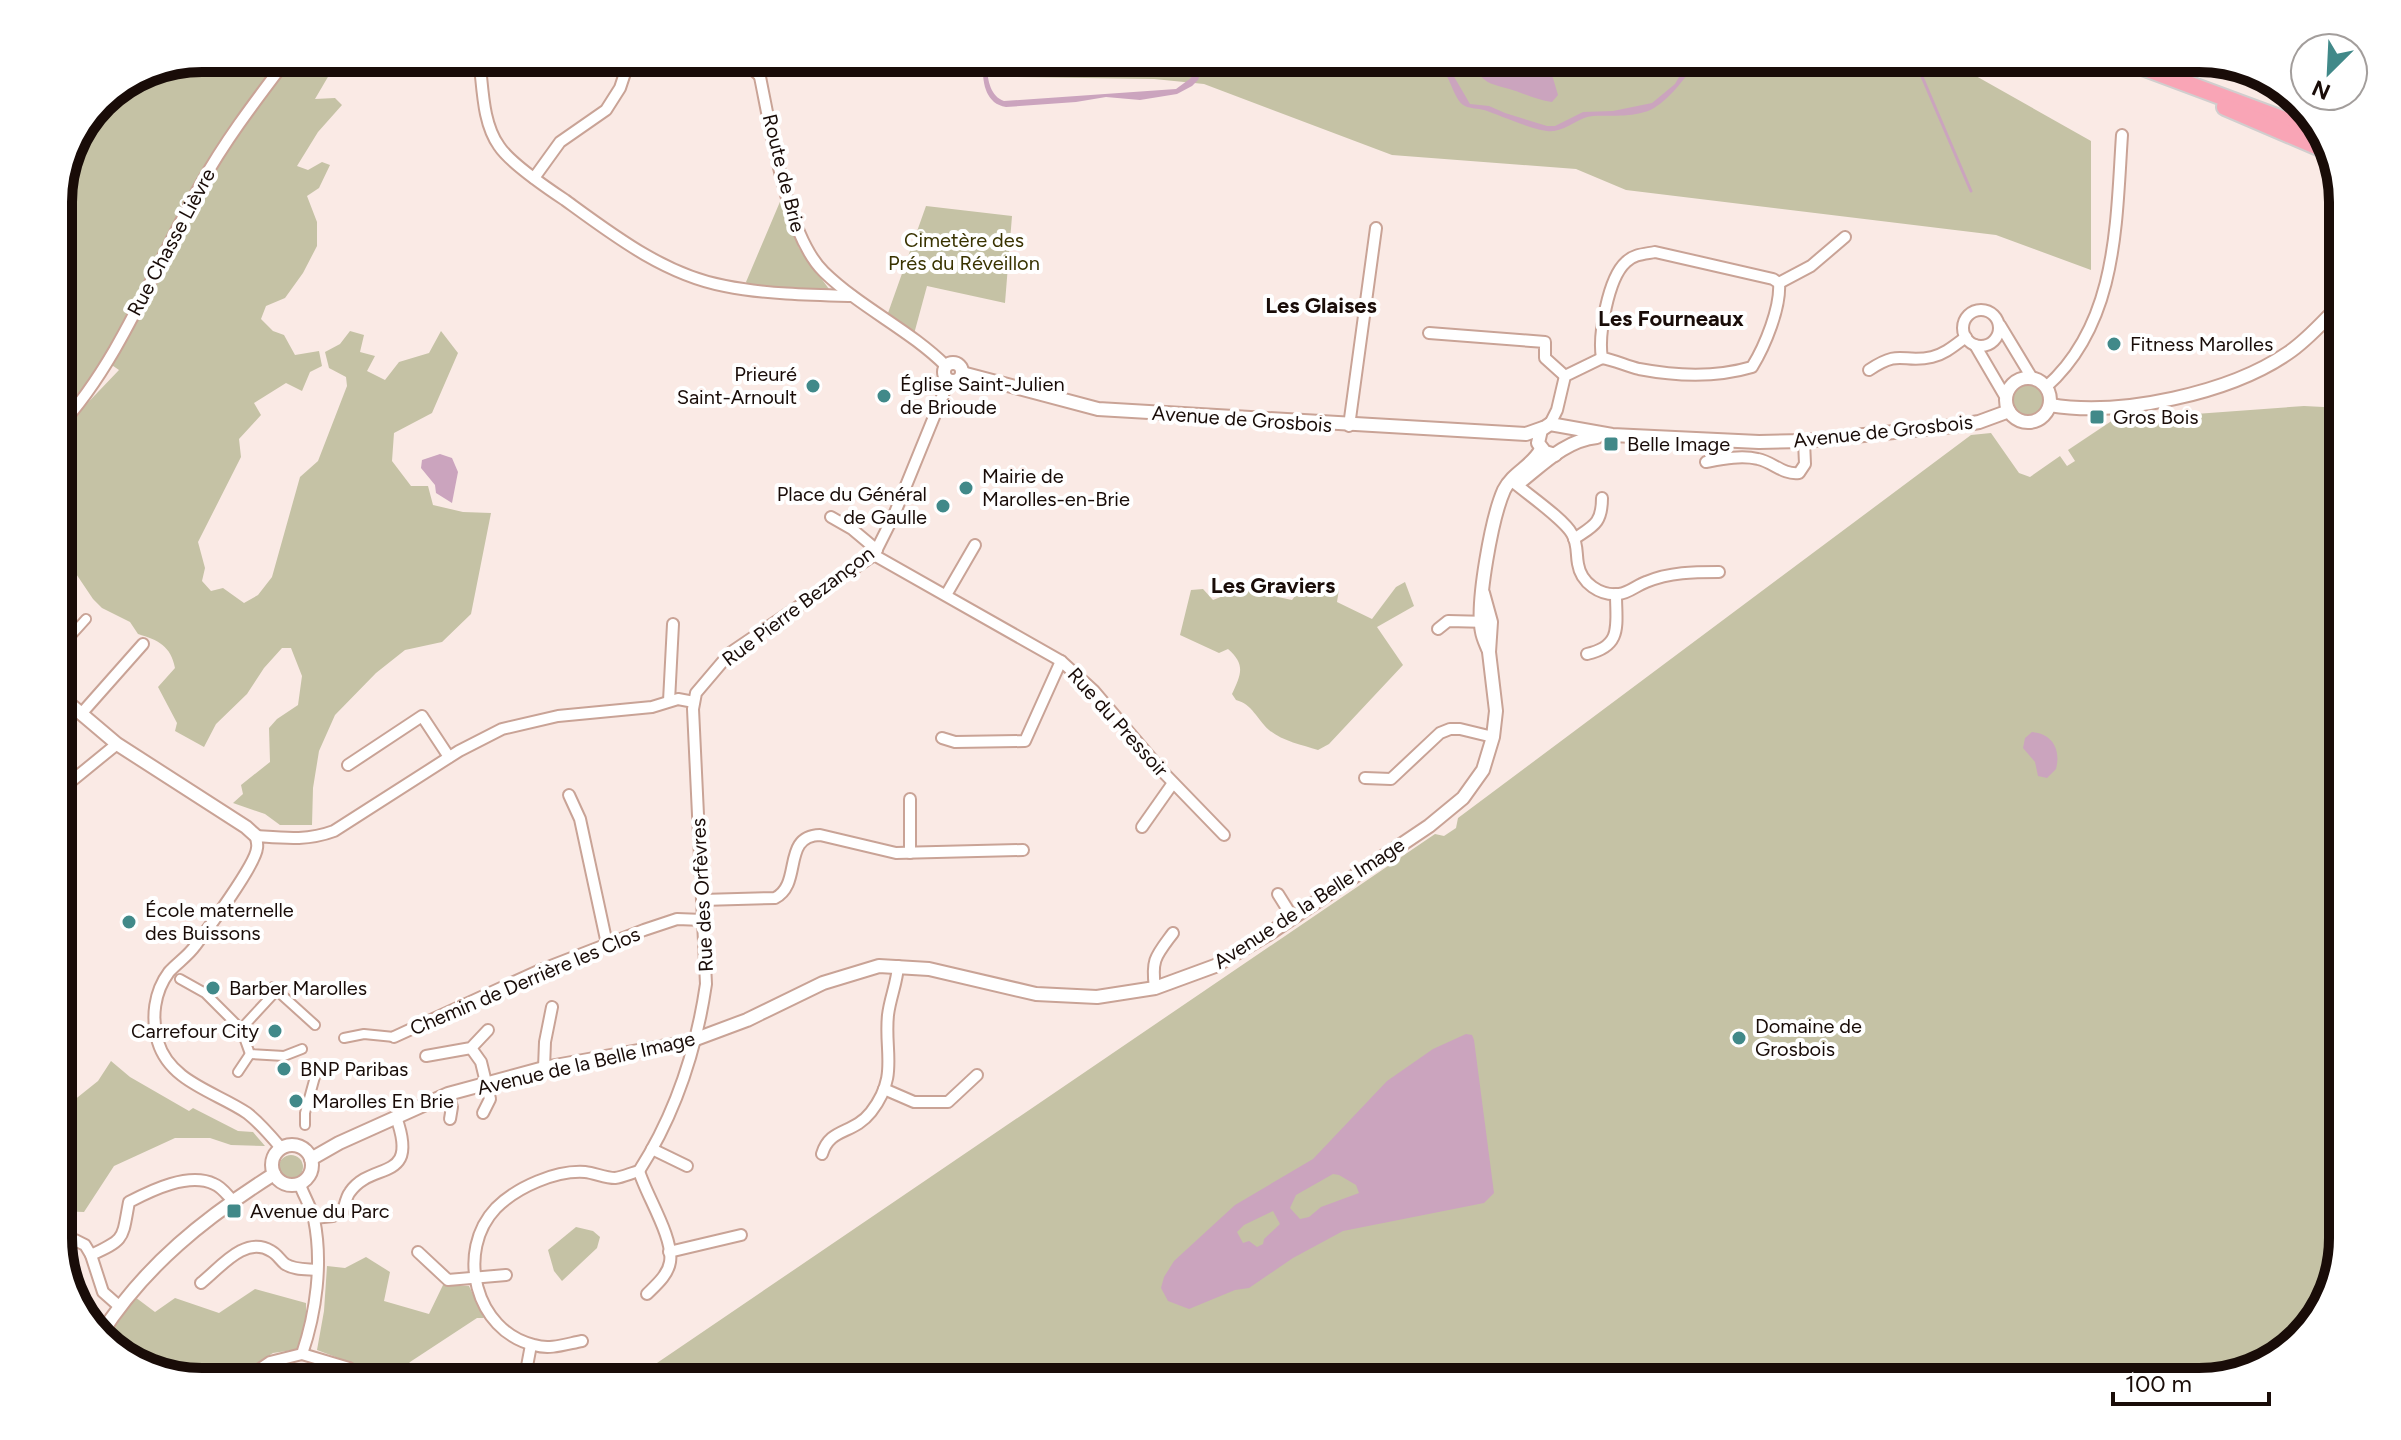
<svg xmlns="http://www.w3.org/2000/svg" width="2401" height="1440" viewBox="0 0 2401 1440" font-family="Figtree,sans-serif">
<style>
.green{fill:#c5c2a5;fill-rule:evenodd}
.water{fill:#cba4be;fill-rule:evenodd}
.lines{fill:none;stroke-linecap:round;stroke-linejoin:round}
.stream{stroke:#cba4be;stroke-width:3}
.pedestrian-casing{stroke:#c9a396;stroke-width:12}
.minor-casing{stroke:#c9a396;stroke-width:14}
.tertiary-casing{stroke:#c9a396;stroke-width:16}
.primary-casing{stroke:#d1cece;stroke-width:20}
.pedestrian{stroke:#fff;stroke-width:8}
.minor{stroke:#fff;stroke-width:10}
.tertiary{stroke:#fff;stroke-width:12}
.primary{stroke:#f9a5b6;stroke-width:16}
.poi-dot{fill:#418989;stroke:#fff;stroke-width:3}
.labels{text-anchor:middle;dominant-baseline:central;stroke-width:8;stroke-linejoin:round;paint-order:stroke}
.street-label{font-size:20px;fill:#190c08;stroke:#fff}
.park-label{font-size:20px;fill:#393300;stroke:#fff}
.poi-label{font-size:20px;fill:#190c08;stroke:#fff;text-anchor:start}
.neighbourhood-label{font-size:22px;font-weight:bold;fill:#190c08;stroke:#fff}
.rim{fill:none;stroke:#190c08;stroke-width:10}
</style>
<rect width="100%" height="100%" fill="#faeae5"/>
<g class="green">
<path d="M202,58h137l-24,41 20,-1 7,7 -24,27 -21,34 11,4 14,-8 8,3 -11,23 -12,8 10,26v24l-14,27 -18,25 -19,8 -5,13 12,12 11,4 11,20 24,-4 3,15 -12,6 -8,19 -16,-8 -32,20 7,12 -22,24 2,18 -43,85 7,26 -3,13 9,10 12,-3 21,15 14,-8 14,-18 28,-100 18,-16 29,-75 -1,-9 -17,-9 -4,-16 15,-8 10,-13 14,4 -4,17 15,4 -8,15 18,9 14,-18 30,-9 12,-22 17,22 -26,60 -38,20 -2,28 19,25h17l5,19 30,7 28,1 -20,101 -29,28 -37,8 -29,23 -41,42 -16,36 -6,37 -1,37h-32l-15,-11 -32,-11 10,-9 -2,-9 29,-23 -1,-34 8,-9 21,-14 4,-29 -11,-28h-9l-18,20 -17,26 -31,30 -12,23 -29,-16 2,-8 -19,-36 17,-19c-4,-22 -17,-28 -37,-34l-8,-12 -28,-14 -9,-9 -35,-52v-112l16,-17 -16,-14v-211l42,-93 47,-31zM103,359l16,11 -43,45v-1z"/>
<polygon points="995,58 1944,58 2091,141 2091,270 1996,235 1626,190 1576,169 1392,155 1204,84 1154,79 1009,77"/>
<polygon points="782,197 799,248 829,289 825,293 749,286 746,282"/>
<polygon points="926,206 1012,216 1005,303 927,286 914,334 888,313"/>
<circle cx="2028" cy="400" r="15"/>
<polygon points="2304,406 2343,408 2343,1239 2324,1311 2272,1363 2200,1382 629,1382 1435,834 1444,836 1456,828 1458,818 1971,435 1991,433 2019,473 2030,477 2060,456 2067,466 2075,461 2068,450 2113,420"/>
<path d="M1405,582l9,24 -37,21 26,38 -74,79 -11,6c-16,-5 -36,-9 -49,-20 -12,-11 -17,-26 -33,-30l-4,-6c9,-20 14,-29 -4,-45l-9,4 -39,-18 11,-45 12,-1 10,11 28,-11 51,11 10,-13 37,2 -2,13 35,17 24,-32z"/>
<polygon points="111,1061 130,1077 189,1111 193,1108 238,1131 253,1132 265,1146 231,1145 210,1138 175,1138 114,1166 84,1212 58,1211 58,1113 98,1081"/>
<circle cx="291" cy="1167" r="12"/>
<polygon points="576,1227 593,1231 600,1237 597,1248 562,1281 554,1271 548,1250"/>
<path d="M366,1257l24,15 -6,29 45,13 14,-29 26,1 15,32h-7l-67,44 -15,20h-18c-16,-17 -39,-24 -60,-32l7,-39 3,-45 18,2z"/>
<polygon points="255,1289 306,1303 306,1324 300,1349 273,1353 227,1382 119,1345 113,1330 135,1297 155,1312 175,1298 219,1313"/>
</g>
<g class="water">
<path d="M983,58h5c-2,15 0,37 16,43l172,-12 15,-11 7,-20h13l-6,2 -7,20 -6,6 -15,8 -37,6 -34,-3 -30,5 -70,5c-23,-4 -24,-29 -23,-49z"/>
<polygon points="1240,58 1263,63 1282,58 1353,58 1316,64 1294,63 1265,70 1250,68"/>
<path d="M1429,58h10l10,10 21,36 19,2 16,7 42,13h8l28,-14 30,-1 39,-8 23,-19 15,-26h10c-14,18 -27,38 -46,50 -17,10 -42,7 -61,8 -14,1 -25,13 -39,15 -16,2 -54,-16 -70,-21 -6,-2 -13,-1 -19,-4 -14,-7 -13,-37 -36,-48z"/>
<path d="M1472,58h75l11,37 -6,7c-13,-2 -20,-5 -31,-9 -23,-10 -41,-4 -49,-35z"/>
<polygon points="440,454 452,458 458,472 452,503 436,493 435,485 421,468 422,460"/>
<path d="M2032,732c21,2 29,18 24,37l-9,9 -9,-2 -3,-14 -12,-14 2,-10z"/>
<path d="M1466,1034l6,1 2,5 20,153 -10,10 -141,28 -50,27 -44,30 -14,2 -46,19 -21,-8 -7,-13 3,-11 10,-16 61,-56 78,-46 74,-78 46,-32zM1333,1174l6,1 17,10 3,8 -38,14 -12,10 -9,2 -10,-11 6,-13zM1273,1211l7,13 -16,15 -1,5 -6,3 -8,-6 -6,2 -6,-11 7,-7z"/>
</g>
<g class="lines">
<polyline class="stream" points="1914,58 1971,191"/>
<g class="pedestrian-casing">
<g id="pedestrian">
<polyline points="58,650 86,619"/>
<polyline points="180,979 205,993 241,1029 250,1054 284,1056 302,1049"/>
<polyline points="273,987 315,1025"/>
<polyline points="241,1029 277,990"/>
<polyline points="344,1038 364,1034 394,1037"/>
<polyline points="238,1072 250,1054"/>
<polyline points="305,1125 305,1113 318,1066"/>
</g>
</g>
<g class="minor-casing">
<g id="minor">
<path d="M479,58c4,29 3,64 20,88 11,17 48,42 66,54 48,35 100,75 160,86 39,8 87,9 127,10"/>
<polyline points="739,58 760,76"/>
<path d="M756,58c13,56 28,176 68,214 37,36 86,58 122,94"/>
<polyline points="534,178 560,142 606,110 620,88 627,67 624,58"/>
<path d="M1655,252l118,27 6,4c2,24 -14,63 -27,84 -37,11 -76,9 -113,2 -13,-3 -24,-9 -37,-11 -4,-22 6,-80 24,-96 8,-8 19,-8 29,-10z"/>
<polyline points="1779,283 1811,266 1845,237"/>
<circle cx="1981" cy="328" r="18"/>
<polyline points="2000,325 2032,378"/>
<polyline points="1429,333 1545,342 1545,358 1565,376"/>
<polyline points="1975,345 2006,398"/>
<path d="M1869,370c33,-22 33,-6 63,-13 13,-3 23,-12 34,-20"/>
<path d="M2046,387c72,-64 70,-164 76,-252"/>
<polyline points="1550,424 1557,410 1565,376 1602,358"/>
<polyline points="1349,426 1376,228"/>
<path d="M58,428c62,-66 98,-165 143,-244 25,-45 56,-85 87,-126"/>
<path d="M1706,462c16,-3 35,-7 52,-3 15,3 25,16 41,14l6,-9 -1,-23"/>
<path d="M1512,481c15,13 52,38 60,53 6,10 4,20 6,30 3,19 22,32 41,30 10,-1 18,-9 27,-12 24,-10 48,-10 73,-10"/>
<polyline points="831,517 852,529 877,550"/>
<path d="M1574,539c19,-13 28,-15 28,-41"/>
<polyline points="874,555 1061,661 1094,691 1162,771 1224,835"/>
<polyline points="946,595 975,545"/>
<polyline points="1438,629 1448,621 1489,622"/>
<path d="M1587,654c36,-8 29,-29 29,-60"/>
<polyline points="669,701 673,624"/>
<polyline points="81,714 143,644"/>
<polyline points="942,738 955,742 1025,741 1061,661"/>
<polyline points="348,765 422,716 449,757"/>
<polyline points="1365,778 1391,779 1440,733 1450,729 1460,729 1493,737"/>
<polyline points="58,792 117,744"/>
<polyline points="569,795 580,819 607,944"/>
<polyline points="1142,827 1173,783"/>
<polyline points="910,853 910,799"/>
<polyline points="1278,894 1293,918"/>
<path d="M702,900l73,-2c28,-14 6,-62 45,-63l76,18 127,-3"/>
<path d="M1155,988c-4,-29 1,-32 18,-55"/>
<polyline points="394,1037 538,971 644,930 677,919 703,920"/>
<polyline points="471,1048 481,1062 490,1099 483,1113"/>
<polyline points="426,1056 471,1048 488,1030"/>
<polyline points="544,1068 545,1042 552,1007"/>
<polyline points="884,1089 914,1102 948,1102 977,1075"/>
<polyline points="448,1094 452,1107 450,1119"/>
<path d="M281,1148c-11,-13 -21,-25 -34,-35 -31,-21 -77,-31 -89,-71 -7,-24 -4,-50 11,-70 8,-9 19,-16 26,-26 12,-16 61,-82 62,-98 1,-4 -1,-8 -1,-12 28,2 51,5 78,-5l125,-80 43,-22 56,-13 94,-9 26,-8 16,3"/>
<polyline points="652,1149 687,1166"/>
<path d="M822,1154c8,-27 31,-19 49,-42 28,-36 13,-60 17,-97 2,-17 9,-32 10,-49"/>
<path d="M639,1171c37,-58 57,-119 67,-187l-13,-275 3,-16 34,-40 144,-98 20,-40 55,-135"/>
<path d="M639,1171c7,24 35,67 31,91 -2,13 -14,23 -23,32"/>
<path d="M314,1218l19,-2 10,-5c2,-6 3,-14 7,-19 22,-32 70,-8 46,-75"/>
<polyline points="58,1245 75,1240 85,1245 91,1255"/>
<polyline points="418,1252 448,1280 506,1275"/>
<polyline points="669,1252 741,1235"/>
<path d="M201,1283c19,-15 44,-48 70,-32 6,3 9,9 14,13 9,6 21,5 32,6"/>
<path d="M120,1307l-17,-15 -12,-37c35,-16 31,-16 38,-53 23,-12 60,-30 85,-18 8,3 13,11 19,17"/>
<path d="M582,1341c-16,3 -32,9 -48,4 -59,-14 -79,-94 -38,-137 21,-21 60,-38 89,-36 10,1 20,6 30,6 8,-1 16,-5 24,-7"/>
<polyline points="114,1347 206,1382"/>
<polyline points="302,1354 349,1368 372,1382"/>
<path d="M241,1382l29,-20 32,-8c14,-41 21,-91 12,-135 -3,-12 -10,-23 -14,-34"/>
<polyline points="524,1382 531,1345"/>
</g>
</g>
<g class="tertiary-casing">
<g id="tertiary">
<circle cx="953" cy="372" r="9"/>
<polyline points="962,373 1098,409 1526,434 1543,428"/>
<circle cx="2028" cy="400" r="22"/>
<path d="M2050,405c70,12 180,-12 238,-52 21,-14 37,-34 55,-51"/>
<polyline points="1555,455 1545,452 1538,443 1541,430 1550,424 1612,435 1759,442 1804,441 1954,426 1979,422 2009,411"/>
<path d="M1519,483c24,-19 47,-43 78,-46"/>
<path d="M1488,649c-2,-5 -5,-11 -6,-17 -6,-29 10,-115 22,-142 9,-18 29,-24 37,-41"/>
<polyline points="58,694 117,744 246,827 256,836"/>
<circle cx="292" cy="1165" r="20"/>
<polyline points="311,1159 339,1143 448,1094 544,1068 688,1042 747,1020 823,983 879,966 929,969 1036,994 1097,997 1155,988 1215,966 1267,935 1429,826 1463,798 1483,770 1493,737 1496,711 1489,652 1491,622 1483,593"/>
<path d="M101,1334c44,-69 105,-117 173,-160"/>
</g>
</g>
<g class="primary-casing">
<g id="primary">
<polyline points="2118,58 2325,135"/>
<polyline points="2225,107 2330,152"/>
</g>
</g>
<use href="#pedestrian" class="pedestrian"/>
<use href="#minor" class="minor"/>
<use href="#tertiary" class="tertiary"/>
<use href="#primary" class="primary"/>
</g>
<g class="poi-dot">
<circle cx="2114" cy="344" r="8"/>
<circle cx="813" cy="386" r="8"/>
<circle cx="884" cy="396" r="8"/>
<rect x="2089" y="409" width="16" height="16" rx="4"/>
<rect x="1603" y="436" width="16" height="16" rx="4"/>
<circle cx="966" cy="488" r="8"/>
<circle cx="943" cy="506" r="8"/>
<circle cx="129" cy="922" r="8"/>
<circle cx="213" cy="988" r="8"/>
<circle cx="275" cy="1031" r="8"/>
<circle cx="1739" cy="1038" r="8"/>
<circle cx="284" cy="1069" r="8"/>
<circle cx="296" cy="1101" r="8"/>
<rect x="226" y="1203" width="16" height="16" rx="4"/>
</g>
<g class="labels">
<g class="street-label">
<text transform="translate(784 173) rotate(76)">Route de Brie</text>
<text transform="translate(171 242) rotate(-62)">Rue Chasse Lièvre</text>
<text transform="translate(1242 419) rotate(4)">Avenue de Grosbois</text>
<text transform="translate(1883 431) rotate(-6)">Avenue de Grosbois</text>
<text transform="translate(798 606) rotate(-37)">Rue Pierre Bezançon</text>
<text transform="translate(1118 722) rotate(48)">Rue du Pressoir</text>
<text transform="translate(702 895) rotate(-93)">Rue des Orfèvres</text>
<text transform="translate(1309 903) rotate(-33)">Avenue de la Belle Image</text>
<text transform="translate(525 981) rotate(-23)">Chemin de Derrière les Clos</text>
<text transform="translate(586 1063) rotate(-13)">Avenue de la Belle Image</text>
</g>
<g class="park-label">
<text x="964" y="240">Cimetère des<tspan x="964" dy="23">Prés du Réveillon</tspan></text>
</g>
<g class="poi-label">
<text x="2130" y="344">Fitness Marolles</text>
<text x="797" y="374" text-anchor="end">Prieuré<tspan x="797" dy="23">Saint-Arnoult</tspan></text>
<text x="900" y="384">Église Saint-Julien<tspan x="900" dy="23">de Brioude</tspan></text>
<text x="2113" y="417">Gros Bois</text>
<text x="1627" y="444">Belle Image</text>
<text x="982" y="476">Mairie de<tspan x="982" dy="23">Marolles-en-Brie</tspan></text>
<text x="927" y="494" text-anchor="end">Place du Général<tspan x="927" dy="23">de Gaulle</tspan></text>
<text x="145" y="910">École maternelle<tspan x="145" dy="23">des Buissons</tspan></text>
<text x="229" y="988">Barber Marolles</text>
<text x="1755" y="1026">Domaine de<tspan x="1755" dy="23">Grosbois</tspan></text>
<text x="259" y="1031" text-anchor="end">Carrefour City</text>
<text x="300" y="1069">BNP Paribas</text>
<text x="312" y="1101">Marolles En Brie</text>
<text x="250" y="1211">Avenue du Parc</text>
</g>
<g class="neighbourhood-label">
<text x="1321" y="305">Les Glaises</text>
<text x="1671" y="318">Les Fourneaux</text>
<text x="1273" y="585">Les Graviers</text>
</g>
</g>
<path d="M0 0H2401V1440H0ZM202 72H2199A130 130 0 0 1 2329 202V1238A130 130 0 0 1 2199 1368H202A130 130 0 0 1 72 1238V202A130 130 0 0 1 202 72Z" fill="#fff" fill-rule="evenodd"/>
<path class="rim" d="M202 72H2199A130 130 0 0 1 2329 202V1238A130 130 0 0 1 2199 1368H202A130 130 0 0 1 72 1238V202A130 130 0 0 1 202 72Z"/>
<g transform="translate(2329 72) rotate(204)"><circle r="38" fill="#ffffff" stroke="#a39e9c" stroke-width="2"/>
<path d="M0-6L14 30L0 20L-14 30Z" fill="#418989"/>
<text y="-12" font-size="22" font-weight="bold" text-anchor="middle" fill="#190c08">N</text>
</g>
<path d="M2113 1392v12h156v-12" fill="none" stroke="#190c08" stroke-width="4"/>
<text x="2125" y="1392" font-size="24" fill="#190c08" stroke="#ffffff" stroke-width="6" paint-order="stroke">100 m</text>
</svg>
